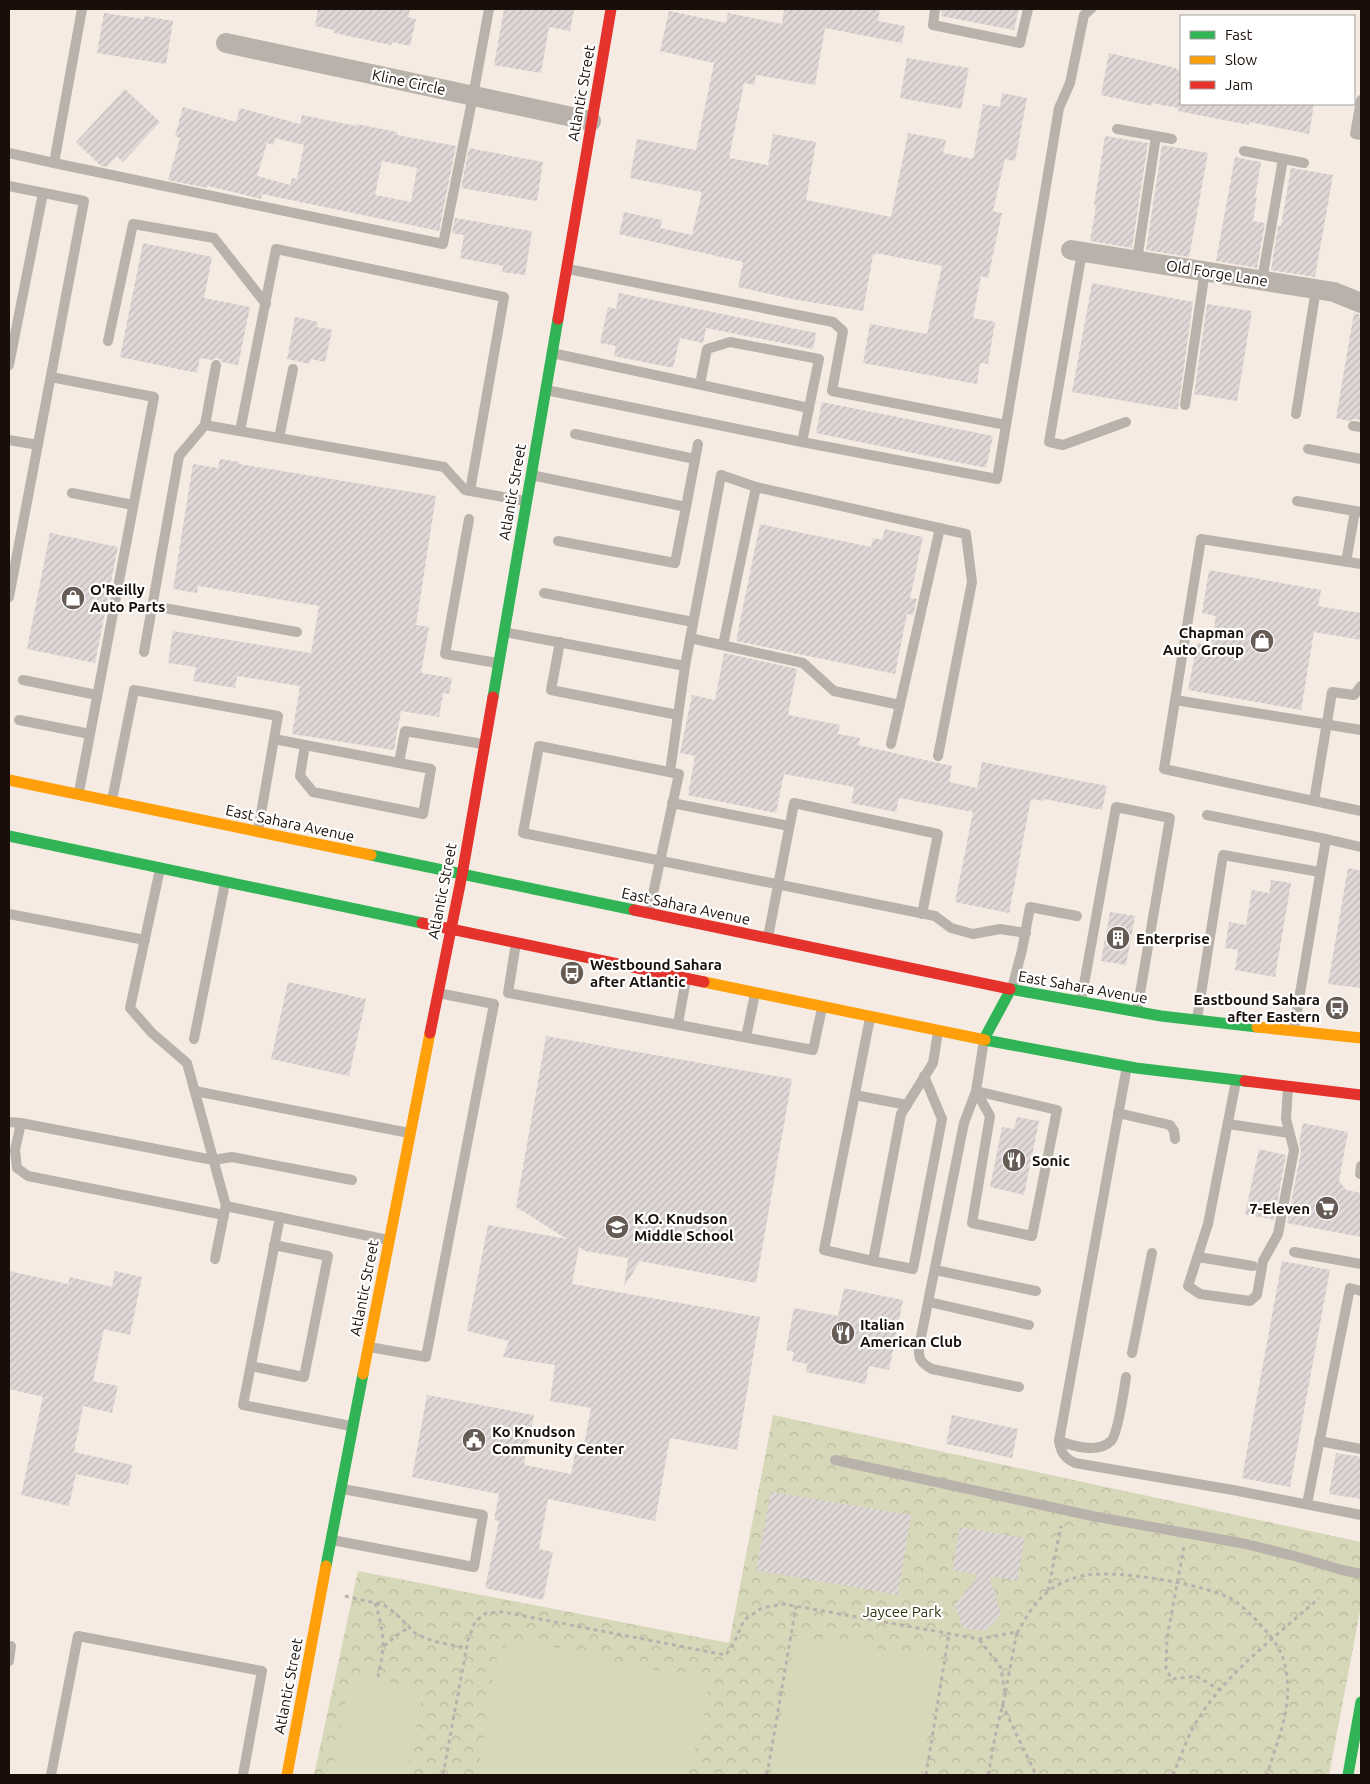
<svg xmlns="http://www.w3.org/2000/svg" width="1370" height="1784" viewBox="0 0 1370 1784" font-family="Ubuntu,sans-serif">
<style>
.forest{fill:url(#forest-crowns)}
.garden{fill:#d7d8ba}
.building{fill:url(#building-hatch);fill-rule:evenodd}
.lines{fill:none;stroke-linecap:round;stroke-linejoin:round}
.path{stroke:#b9b2ac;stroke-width:3;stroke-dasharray:4 4;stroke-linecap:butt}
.lane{stroke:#b9b2ab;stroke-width:10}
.street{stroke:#b9b2ab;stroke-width:20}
.fast{stroke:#30b455;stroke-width:11}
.slow{stroke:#ff9f0a;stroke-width:11}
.jam{stroke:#e5322d;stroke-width:11}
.labels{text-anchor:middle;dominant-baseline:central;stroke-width:4.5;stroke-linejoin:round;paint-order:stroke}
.street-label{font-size:15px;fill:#190f08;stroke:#fff}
.poi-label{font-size:15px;font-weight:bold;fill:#190f08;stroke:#fff;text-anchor:start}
.park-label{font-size:15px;fill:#2f360f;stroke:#fff}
</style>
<defs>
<pattern id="forest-crowns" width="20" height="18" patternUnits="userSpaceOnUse" patternTransform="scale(1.25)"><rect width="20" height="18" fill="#d7d8ba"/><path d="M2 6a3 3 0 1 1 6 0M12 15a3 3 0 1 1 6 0" fill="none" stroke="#b8b89e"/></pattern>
<pattern id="building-hatch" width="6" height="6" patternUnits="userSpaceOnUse" patternTransform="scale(1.25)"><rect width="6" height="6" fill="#e0d7d7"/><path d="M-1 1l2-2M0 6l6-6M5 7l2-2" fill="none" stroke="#c0b7b7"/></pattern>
</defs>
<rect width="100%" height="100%" fill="#f5ebe3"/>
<polygon class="forest" points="773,1415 1361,1542 1361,1606 1329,1775 314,1775 358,1571 729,1643"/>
<g class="garden">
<polygon points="795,1636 941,1659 921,1775 771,1775"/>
<polygon points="517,1639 710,1682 703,1722 694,1752 681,1775 478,1775 498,1652"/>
<polygon points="351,1674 423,1690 407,1775 342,1775 332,1773"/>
</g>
<g class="building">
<polygon points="318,9 410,9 408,17 416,19 410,46 392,42 391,45 334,33 334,30 315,26"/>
<polygon points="504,9 574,9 570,31 549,27 541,73 494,65"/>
<polygon points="784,9 880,9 878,21 905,26 902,43 825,28 815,85 756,75 754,85 744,83 729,158 768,165 773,134 816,142 806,200 891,217 908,133 946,140 943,153 973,159 983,104 1000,107 1002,93 1027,98 1015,161 1005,159 993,211 1002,213 988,278 981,276 973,318 995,322 988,364 980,363 977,384 863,363 870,324 927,334 942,266 876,253 876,255 873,255 863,311 792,299 738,287 743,262 619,234 624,212 662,220 660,228 692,235 702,192 630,178 637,139 696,150 714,63 660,51 669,11 726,23 728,13 782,24"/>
<polygon points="942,9 1019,9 1014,30 941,16"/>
<polygon points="104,13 144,19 144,16 173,21 166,64 97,53"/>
<polygon points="1109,53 1176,68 1176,69 1181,70 1181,104 1314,104 1309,134 1249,122 1249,125 1178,111 1178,108 1152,103 1152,106 1101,95"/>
<polygon points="907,58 969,68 961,109 900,98"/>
<polygon points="125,89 160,122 123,162 117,156 107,167 101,166 76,142"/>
<path d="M183,107l53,15 4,-14 60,16 2,-9 54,11v-2l41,8v3l59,11 -17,85 -177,-37 -1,5 -53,-13 -1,2 -39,-8 12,-42 -5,-2zM275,138l29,7 -7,34 -5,-1 -2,7 -33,-9 10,-33 7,2zM382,161l35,7 -6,34 -36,-7z"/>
<polygon points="1105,136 1148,143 1132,248 1090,241 1096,206 1094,205"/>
<polygon points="1162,145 1208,153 1189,257 1146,250"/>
<polygon points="469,148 543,162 537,201 461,188"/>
<polygon points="1235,157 1261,162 1255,197 1257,197 1253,221 1265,223 1257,268 1216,261"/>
<polygon points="1291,168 1333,175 1315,277 1271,270 1278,226 1281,226"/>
<polygon points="455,218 532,231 525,275 502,272 503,266 460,258 464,235 452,233"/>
<polygon points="143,243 212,257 204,298 250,307 238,365 222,362 218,358 211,360 200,358 197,373 120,357"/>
<polygon points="1092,283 1193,302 1178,410 1072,392"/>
<polygon points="619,293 816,333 813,349 706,328 703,343 680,338 673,368 614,356 616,346 600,343 608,307 616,309"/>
<polygon points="1207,304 1252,311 1237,401 1194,394"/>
<polygon points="1354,313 1361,315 1361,420 1353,419 1349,421 1336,418"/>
<polygon points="295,317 318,322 317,327 332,330 325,362 311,359 310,364 287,359"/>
<polygon points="822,402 993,436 986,468 816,433"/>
<polygon points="220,459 239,462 239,464 436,496 416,625 429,627 421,673 452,678 449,694 443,693 439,717 401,711 394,750 292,734 300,686 237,676 235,688 193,681 196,667 168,663 173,631 311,653 319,606 198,586 197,593 173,589 193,464 218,468"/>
<polygon points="760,524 871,547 873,538 882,540 885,529 923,537 910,598 917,599 913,615 907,614 895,674 736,641"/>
<polygon points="50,533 118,547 95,663 27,649"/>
<polygon points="1209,570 1321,590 1318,606 1361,613 1361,640 1314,632 1301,710 1188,690 1197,643 1211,646 1216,616 1202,613"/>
<polygon points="724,653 797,669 788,715 840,725 838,734 860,738 858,745 952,766 949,782 977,788 982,762 1107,786 1102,810 1044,799 1043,801 1031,799 1009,913 955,902 973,812 899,798 896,812 851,803 854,787 784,774 776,813 688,795 695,756 680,753 692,695 715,700"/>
<polygon points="1348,868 1361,871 1361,988 1328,984"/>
<polygon points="1271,880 1291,883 1275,977 1235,970 1238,950 1225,948 1229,922 1246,925 1252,890 1269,893"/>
<polygon points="1110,912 1135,916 1126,965 1101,961"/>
<polygon points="288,982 366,999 349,1076 271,1059"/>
<polygon points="546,1036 792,1079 756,1283 640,1261 624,1287 628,1258 585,1251 579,1247 572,1284 760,1317 737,1450 670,1438 655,1521 548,1499 539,1549 553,1552 543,1600 485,1588 499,1521 494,1520 499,1494 412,1477 427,1395 534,1415 524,1465 571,1474 576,1449 583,1450 591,1408 550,1401 555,1365 503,1357 509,1341 467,1331 488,1225 567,1239 516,1207"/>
<polygon points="1017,1117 1039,1121 1024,1195 990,1187 1002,1127 1014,1129"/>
<polygon points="1303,1123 1348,1132 1339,1181 1346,1190 1361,1193 1361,1237 1287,1223 1301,1151 1299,1142"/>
<polygon points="1259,1149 1286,1155 1274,1220 1245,1214"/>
<polygon points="1282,1261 1330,1270 1290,1487 1242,1478"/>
<polygon points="9,1271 68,1284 70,1277 112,1287 115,1271 142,1277 130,1335 104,1329 93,1381 118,1386 112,1413 83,1406 74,1452 132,1465 128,1485 76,1474 69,1506 21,1495 43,1397 9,1389"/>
<polygon points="844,1288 903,1300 889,1370 869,1366 865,1384 806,1372 807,1364 792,1361 794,1352 786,1350 794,1308 838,1316"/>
<polygon points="952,1415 1018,1429 1012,1458 946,1444"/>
<polygon points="1336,1453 1361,1457 1361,1499 1329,1494"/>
<polygon points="771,1492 911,1515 898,1595 756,1570"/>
<polygon points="960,1527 1025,1538 1017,1581 989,1576 1001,1614 986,1631 963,1628 955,1605 979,1575 953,1570"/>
</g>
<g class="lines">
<g class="path">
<polyline points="1184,1547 1167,1638 1166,1669 1172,1679 1196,1676 1220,1690"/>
<polyline points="1048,1591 1061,1526"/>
<polyline points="345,1596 384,1605 395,1613 416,1634 433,1641 466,1648"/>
<path d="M375,1603c10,32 10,42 3,74"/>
<path d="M1017,1633c9,-16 20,-35 36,-45 9,-6 24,-12 35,-13 31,-5 114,9 142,23 15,8 44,39 51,55 17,43 -2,82 -14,122"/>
<polyline points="384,1646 401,1632 409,1628"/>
<polyline points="1002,1704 1036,1775"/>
<polyline points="443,1775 468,1640 475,1622 486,1613 503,1612 726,1655 735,1641 744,1620 762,1608 784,1604 979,1639 1017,1632 1005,1694 1001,1668 979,1639"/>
<polyline points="767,1775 796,1606"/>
<polyline points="926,1775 949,1634"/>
<polyline points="988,1775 996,1732 1006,1692"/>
<path d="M1173,1775c8,-19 15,-41 27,-59 30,-46 78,-81 119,-118"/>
</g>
<g class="lane">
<polyline points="935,9 933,25 1020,43 1028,9"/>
<polyline points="1361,100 1355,134 1361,135"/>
<polyline points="1117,129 1172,139"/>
<polyline points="1244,151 1304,163"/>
<polyline points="9,153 54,163 82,9"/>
<polyline points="54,163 443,244 473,96 489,9"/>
<polyline points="9,186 84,201 9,597"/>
<polyline points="1082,252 1049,442 1063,445 1126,422"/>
<polyline points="1137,260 1156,136"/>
<polyline points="568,269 833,322 843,331 832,391 1006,425"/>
<polyline points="1262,280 1283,159"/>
<polyline points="108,341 133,224 214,238 266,304"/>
<polyline points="552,353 809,408"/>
<polyline points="9,365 43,193"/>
<polyline points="51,377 154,397 79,792"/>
<polyline points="546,390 802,442 819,359 730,342 707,349 700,384"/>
<polyline points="1185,405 1205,271"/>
<polyline points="1296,414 1316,289"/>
<polyline points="205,425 216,365"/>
<polyline points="1353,426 1361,427"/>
<polyline points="240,431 276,249 504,297 470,491"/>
<polyline points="575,434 695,459"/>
<polyline points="279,438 293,369"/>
<polyline points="9,440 38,445"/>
<polyline points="802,442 997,479 1059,108 1070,83 1084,15 1091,9"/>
<polyline points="1308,449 1361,459"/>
<polyline points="531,475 686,507 698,444"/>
<polyline points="72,493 133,505"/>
<polyline points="1297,501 1355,511"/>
<polyline points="469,519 445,654 497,663"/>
<polyline points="558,541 675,563 686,507"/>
<polyline points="1346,562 1355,511 1360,512"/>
<polyline points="1361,564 1201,539 1164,769 1361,811"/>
<polyline points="544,593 693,622"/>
<polyline points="153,606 297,632"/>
<polyline points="504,632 685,666"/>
<polyline points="690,638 803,663 834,691 900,705"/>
<polyline points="560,642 551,690 678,715"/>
<polyline points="723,645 756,487"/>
<polyline points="144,652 179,456 205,425 444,467 465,490 525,501"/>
<polyline points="23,680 97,695"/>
<polyline points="1175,700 1361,730"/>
<polyline points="19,720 90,734"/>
<polyline points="274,739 305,745"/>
<polyline points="891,744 940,528"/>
<polyline points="399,763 305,745 300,776 313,792 423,814 431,769 399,763 405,731 483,744"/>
<polyline points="670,772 685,666 721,475 756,487 966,534 972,582 938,756"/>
<polyline points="112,800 134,690 278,716 258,831"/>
<polyline points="1314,801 1332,692 1354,695 1361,686"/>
<polyline points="672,803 789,826"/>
<polyline points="1207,815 1326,839"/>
<polyline points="160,869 130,1008 152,1033 187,1063 226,1206 388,1240"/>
<path d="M649,912c10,-46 20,-92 30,-138l-140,-28 -16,87 412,83 16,12 22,6 27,-5 26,4"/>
<polyline points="9,914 145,940"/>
<polyline points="768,937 794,803 938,834 922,914"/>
<polyline points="516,943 508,993 813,1050 822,1008"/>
<polyline points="1012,988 1022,950 1030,907 1077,916"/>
<polyline points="1081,1001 1116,807 1170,818 1137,1011"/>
<polyline points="870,1018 824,1250 873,1261 901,1114 933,1063 938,1032"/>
<polyline points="1197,1019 1223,855 1320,872"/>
<polyline points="678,1024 686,979"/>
<polyline points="1294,1029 1326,839 1361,847"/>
<polyline points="746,1037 755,994"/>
<polyline points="194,1039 225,883"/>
<path d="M984,1040l-8,51 -12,32 -45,224c-1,12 2,16 13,22l87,18"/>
<path d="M1127,1066l-68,375c2,11 5,17 16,22l158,27 128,25"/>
<polyline points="1236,1081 1208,1224 1188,1286 1200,1294 1250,1301 1257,1295 1263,1261 1278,1234 1294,1150 1286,1119 1288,1087"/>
<polyline points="195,1091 409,1133"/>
<polygon points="976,1091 1057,1110 1032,1236 972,1223 990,1116"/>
<polyline points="855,1095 907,1105"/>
<polyline points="1118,1113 1170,1125 1174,1131 1175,1139"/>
<polyline points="9,1122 21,1123 15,1150 17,1168 28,1176 224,1215"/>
<polyline points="21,1123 213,1160 232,1157 352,1180"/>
<polyline points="1228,1124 1289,1133"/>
<polyline points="1361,1166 1360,1174 1361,1174"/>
<polyline points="280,1217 243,1405 351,1426"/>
<polyline points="1294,1252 1361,1264"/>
<polyline points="1198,1257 1253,1266"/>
<polyline points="215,1259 225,1209"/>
<polyline points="873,1261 913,1269 942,1119 924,1076"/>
<polyline points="935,1270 1036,1291"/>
<polyline points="929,1302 1029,1325"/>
<polyline points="369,1347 426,1357 494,1004 438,993"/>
<polyline points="1132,1353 1152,1253"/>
<polyline points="251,1366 304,1377 328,1256 274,1245"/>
<path d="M1059,1441c14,5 39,13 52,0 7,-7 13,-51 15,-64"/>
<polyline points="1319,1441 1361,1449"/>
<polyline points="835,1460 1092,1516 1246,1544 1298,1557 1342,1570 1361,1574"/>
<polyline points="1307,1504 1350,1288 1361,1291"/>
<polyline points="332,1540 474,1567 483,1515 343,1489"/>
<polyline points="9,1646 11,1646 9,1661"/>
<polyline points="51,1775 78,1636 262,1671 243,1775"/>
</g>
<g class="street">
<polyline points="226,43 591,121"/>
<polyline points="1071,250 1334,292 1361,303"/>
</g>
<g class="fast">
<polyline points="493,697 558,319"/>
<polyline points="9,836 422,923"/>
<polyline points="371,855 634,910"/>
<polyline points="1010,989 1161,1016 1257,1027"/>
<polyline points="984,1039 1011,989"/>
<polyline points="985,1040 1136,1068 1245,1081"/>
<polyline points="326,1566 363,1374"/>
<polyline points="1348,1775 1361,1702"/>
</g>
<g class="slow">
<polyline points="9,780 371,855"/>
<polyline points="704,982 985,1040"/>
<polyline points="1257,1027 1361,1038"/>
<polyline points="363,1374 430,1033"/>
<polyline points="287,1775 326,1566"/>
</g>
<g class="jam">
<polyline points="558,319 611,9"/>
<polyline points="634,910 1010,989"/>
<polyline points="422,923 704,982"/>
<polyline points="430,1033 462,875 493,697"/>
<polyline points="1245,1081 1361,1095"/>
</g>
</g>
<defs>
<g id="shop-disc" transform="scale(1.25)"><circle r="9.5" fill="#665c55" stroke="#fff"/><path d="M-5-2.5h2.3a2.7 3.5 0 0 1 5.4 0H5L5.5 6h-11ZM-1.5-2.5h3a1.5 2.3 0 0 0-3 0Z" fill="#fff"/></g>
<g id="building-disc" transform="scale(1.25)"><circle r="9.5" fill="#665c55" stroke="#fff"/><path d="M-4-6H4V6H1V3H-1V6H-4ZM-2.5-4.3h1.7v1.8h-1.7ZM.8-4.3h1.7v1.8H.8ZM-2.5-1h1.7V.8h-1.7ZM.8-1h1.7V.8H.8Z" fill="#fff"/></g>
<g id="bus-disc" transform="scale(1.25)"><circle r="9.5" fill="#665c55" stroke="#fff"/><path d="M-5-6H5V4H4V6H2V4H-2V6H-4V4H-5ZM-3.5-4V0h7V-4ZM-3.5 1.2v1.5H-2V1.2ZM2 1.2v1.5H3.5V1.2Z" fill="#fff"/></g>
<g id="restaurant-disc" transform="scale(1.25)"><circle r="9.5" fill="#665c55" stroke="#fff"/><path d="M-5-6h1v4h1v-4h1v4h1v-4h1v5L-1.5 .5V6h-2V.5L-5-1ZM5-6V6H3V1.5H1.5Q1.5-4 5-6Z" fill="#fff"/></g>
<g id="supermarket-disc" transform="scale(1.25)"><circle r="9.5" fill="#665c55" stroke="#fff"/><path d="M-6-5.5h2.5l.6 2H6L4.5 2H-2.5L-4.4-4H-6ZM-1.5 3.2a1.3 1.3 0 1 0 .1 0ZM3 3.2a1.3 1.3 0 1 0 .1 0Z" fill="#fff"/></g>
<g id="school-disc" transform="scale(1.25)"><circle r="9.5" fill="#665c55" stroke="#fff"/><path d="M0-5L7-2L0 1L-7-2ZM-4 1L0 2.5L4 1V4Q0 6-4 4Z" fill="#fff"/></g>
<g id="civic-disc" transform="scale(1.25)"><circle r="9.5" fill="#665c55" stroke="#fff"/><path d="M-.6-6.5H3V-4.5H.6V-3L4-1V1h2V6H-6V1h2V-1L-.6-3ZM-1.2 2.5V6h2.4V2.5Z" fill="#fff"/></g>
</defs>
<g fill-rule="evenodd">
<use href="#shop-disc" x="73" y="598"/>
<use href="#shop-disc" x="1262" y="641"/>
<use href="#building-disc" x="1118" y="938"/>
<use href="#bus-disc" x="572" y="973"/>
<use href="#bus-disc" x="1337" y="1008"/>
<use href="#restaurant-disc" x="1014" y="1160"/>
<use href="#supermarket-disc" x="1327" y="1208"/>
<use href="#school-disc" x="617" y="1227"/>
<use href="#restaurant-disc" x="843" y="1333"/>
<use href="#civic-disc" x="474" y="1440"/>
</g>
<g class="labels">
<g class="street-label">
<text transform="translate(409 82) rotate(12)">Kline Circle</text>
<text transform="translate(581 93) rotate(-80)">Atlantic Street</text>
<text transform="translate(1217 273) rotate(9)">Old Forge Lane</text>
<text transform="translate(512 492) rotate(-80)">Atlantic Street</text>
<text transform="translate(290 823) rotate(12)">East Sahara Avenue</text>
<text transform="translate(442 891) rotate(-79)">Atlantic Street</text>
<text transform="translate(686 906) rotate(12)">East Sahara Avenue</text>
<text transform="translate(1083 987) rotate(10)">East Sahara Avenue</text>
<text transform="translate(364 1288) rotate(-79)">Atlantic Street</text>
<text transform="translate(288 1686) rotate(-79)">Atlantic Street</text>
</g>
<g class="poi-label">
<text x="90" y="589">O'Reilly<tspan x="90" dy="17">Auto Parts</tspan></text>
<text x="1244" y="632" text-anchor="end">Chapman<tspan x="1244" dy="17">Auto Group</tspan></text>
<text x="1136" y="938">Enterprise</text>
<text x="590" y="964">Westbound Sahara<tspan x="590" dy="17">after Atlantic</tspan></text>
<text x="1320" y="999" text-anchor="end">Eastbound Sahara<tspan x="1320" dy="17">after Eastern</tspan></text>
<text x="1032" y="1160">Sonic</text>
<text x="1310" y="1208" text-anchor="end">7-Eleven</text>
<text x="634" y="1218">K.O. Knudson<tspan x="634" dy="17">Middle School</tspan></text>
<text x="860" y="1324">Italian<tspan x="860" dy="17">American Club</tspan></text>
<text x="492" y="1431">Ko Knudson<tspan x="492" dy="17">Community Center</tspan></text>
</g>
<g class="park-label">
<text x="902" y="1611">Jaycee Park</text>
</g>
</g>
<rect width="1370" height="1784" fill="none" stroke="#190f08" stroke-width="20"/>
<rect x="1180" y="15" width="175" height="90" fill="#ffffff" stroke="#a39f9c"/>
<rect x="1190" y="31" width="25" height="8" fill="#30b455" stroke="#a39f9c"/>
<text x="1225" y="40" font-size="15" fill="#190f08">Fast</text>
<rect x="1190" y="56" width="25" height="8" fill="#ff9f0a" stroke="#a39f9c"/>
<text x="1225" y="65" font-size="15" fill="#190f08">Slow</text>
<rect x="1190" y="81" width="25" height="8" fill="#e5322d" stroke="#a39f9c"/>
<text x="1225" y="90" font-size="15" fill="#190f08">Jam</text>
</svg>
